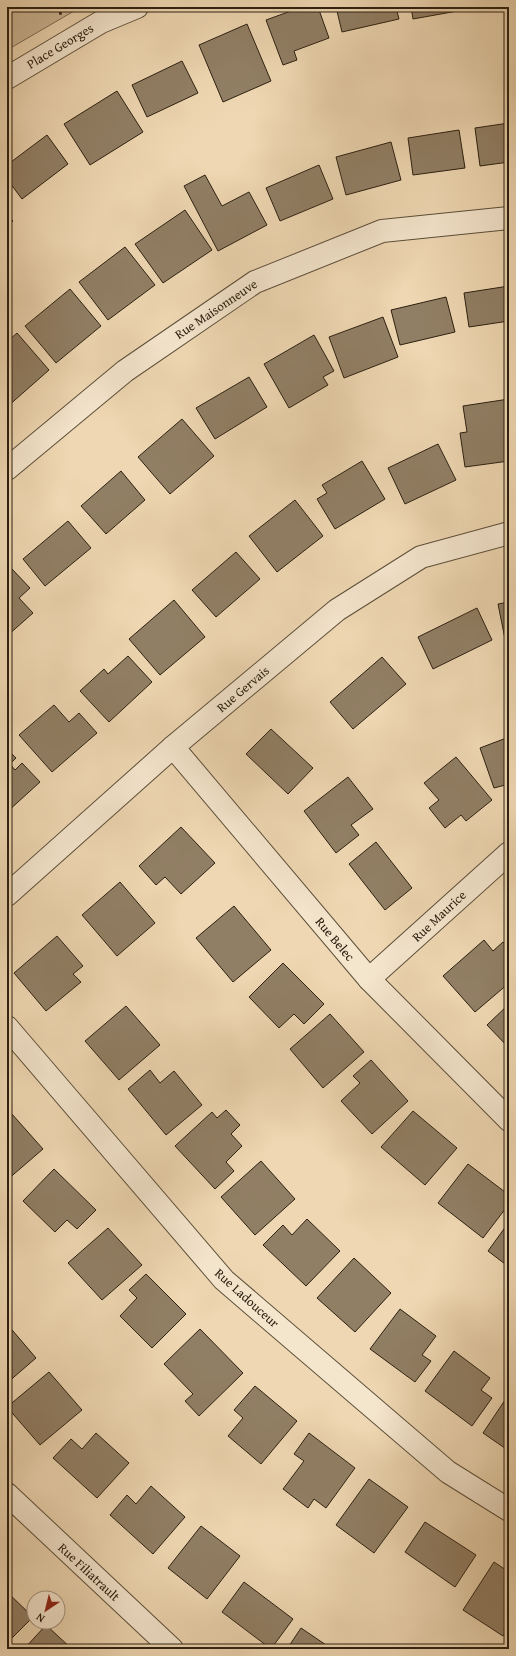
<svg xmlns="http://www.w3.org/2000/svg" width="516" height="1656" viewBox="0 0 516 1656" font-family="'Gentium Book Plus',serif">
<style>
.green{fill:#cdb897;stroke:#7c6c54}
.building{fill:#917f65;stroke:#2c2011}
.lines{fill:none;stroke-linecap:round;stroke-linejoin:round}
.minor-casing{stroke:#5c4e39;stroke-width:24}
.path{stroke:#2c2011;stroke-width:2.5;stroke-dasharray:3 2;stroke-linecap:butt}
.minor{stroke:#f4e5cd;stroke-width:22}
.labels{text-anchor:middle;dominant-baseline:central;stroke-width:3;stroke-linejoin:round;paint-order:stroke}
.street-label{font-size:13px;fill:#2c2011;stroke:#f4e5cd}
</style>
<rect width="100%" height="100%" fill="#eed7b2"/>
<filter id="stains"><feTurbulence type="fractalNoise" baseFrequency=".005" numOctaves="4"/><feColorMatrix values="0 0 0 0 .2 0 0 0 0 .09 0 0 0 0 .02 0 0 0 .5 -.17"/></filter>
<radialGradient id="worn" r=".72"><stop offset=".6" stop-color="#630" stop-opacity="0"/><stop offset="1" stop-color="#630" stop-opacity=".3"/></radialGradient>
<polygon class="green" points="7,7 81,7 7,50"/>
<g class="building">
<polygon points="302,7 318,7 329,38 294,51 297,60 283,65 266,20"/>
<polygon points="336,7 396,7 399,19 342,32"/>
<polygon points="411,7 463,7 463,10 413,19"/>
<polygon points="247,24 271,81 223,102 199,45"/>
<polygon points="182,61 198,93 147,117 132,85"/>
<polygon points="117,91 143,132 90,165 64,124"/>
<polygon points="509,123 509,162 480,166 475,128"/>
<polygon points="459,130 465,168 413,175 408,138"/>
<polygon points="47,135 68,164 22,199 7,179 7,165"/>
<polygon points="391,142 401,180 346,195 336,157"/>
<polygon points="319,165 333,199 280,221 266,188"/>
<polygon points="205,175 222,206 249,192 267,225 218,251 184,186"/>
<polygon points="185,210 212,250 163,283 135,244"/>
<polygon points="7,215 13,221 7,226"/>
<polygon points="125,247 155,285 108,320 79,282"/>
<polygon points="509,286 509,321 469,327 464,293"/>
<polygon points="70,289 101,326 56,363 25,326"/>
<polygon points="446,297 455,332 400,345 391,310"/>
<polygon points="383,317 398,357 344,378 329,337"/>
<polygon points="17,333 49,370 7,407 7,342"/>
<polygon points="314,335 334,371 323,377 328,385 289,408 264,364"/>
<polygon points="249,377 267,407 215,439 196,408"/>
<polygon points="509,399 509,461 465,467 460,433 467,432 463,406"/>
<polygon points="182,419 214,456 170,494 138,457"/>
<polygon points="438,444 456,480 405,504 388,468"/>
<polygon points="362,461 385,499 335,529 317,499 327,493 322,485"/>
<polygon points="121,471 145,500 106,534 81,506"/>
<polygon points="295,500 323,536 277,572 249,536"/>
<polygon points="68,521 91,548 45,586 23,559"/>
<polygon points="236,552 260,579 216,617 192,590"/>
<polygon points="11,568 30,588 19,598 33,613 7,636 7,572"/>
<polygon points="174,600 205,637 160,675 129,639"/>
<polygon points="509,602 509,639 505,639 498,604"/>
<polygon points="477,608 492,640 433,669 418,637"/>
<polygon points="128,656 152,682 109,722 80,691 104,669 108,674"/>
<polygon points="382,657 406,684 353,729 330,702"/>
<polygon points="54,705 69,722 79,713 97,733 52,772 19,735"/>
<polygon points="271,729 313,768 288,794 246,754"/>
<polygon points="509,737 509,784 494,788 480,748"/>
<polygon points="9,751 16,758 10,764 15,770 22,763 40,782 7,812 7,753"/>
<polygon points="456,757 492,800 466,821 461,815 445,828 429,808 439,800 424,783"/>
<polygon points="348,777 373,809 351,825 359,835 336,853 304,811"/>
<polygon points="181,827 215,863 181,894 165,877 156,885 139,866"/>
<polygon points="376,842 412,888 385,910 349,864"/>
<polygon points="120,882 155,923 117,956 82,915"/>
<polygon points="234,906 271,950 233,982 196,938"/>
<polygon points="57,936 83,966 73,974 81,982 46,1011 14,973"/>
<polygon points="484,940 493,951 503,942 509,948 507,967 509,983 475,1012 443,976"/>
<polygon points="283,963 324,1004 304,1024 294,1014 279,1028 249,997"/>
<polygon points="509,1004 509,1048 487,1025"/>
<polygon points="126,1006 160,1045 119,1080 85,1041"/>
<polygon points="330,1014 364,1052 323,1088 290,1049"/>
<polygon points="371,1060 408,1101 372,1134 341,1101 360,1083 353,1076"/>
<polygon points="150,1070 160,1083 174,1071 202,1105 166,1135 128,1089"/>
<polygon points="226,1110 240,1125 231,1134 242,1146 226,1162 234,1171 215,1189 175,1146 212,1112 217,1118"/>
<polygon points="413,1111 457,1148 425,1185 381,1147"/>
<polygon points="11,1113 43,1149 7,1180 7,1116"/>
<polygon points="261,1161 295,1199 255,1235 221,1197"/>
<polygon points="468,1164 509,1195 509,1204 483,1238 438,1203"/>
<polygon points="54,1169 96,1210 77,1229 67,1220 55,1232 23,1201"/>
<polygon points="307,1219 340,1251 306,1286 263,1245 283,1225 292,1235"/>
<polygon points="509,1222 509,1267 488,1251"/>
<polygon points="108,1228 142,1265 102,1300 68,1263"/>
<polygon points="354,1258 391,1293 355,1332 317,1298"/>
<polygon points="146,1274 186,1314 152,1348 120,1316 137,1298 129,1290"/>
<polygon points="400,1309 436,1336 422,1355 431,1361 415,1382 370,1349"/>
<polygon points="7,1324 36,1358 7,1383"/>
<polygon points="200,1329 243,1373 199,1416 185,1401 193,1394 164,1364"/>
<polygon points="454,1351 490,1378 481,1390 492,1398 472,1426 425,1391"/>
<polygon points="49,1372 82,1410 40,1445 7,1407"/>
<polygon points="255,1386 297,1421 261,1464 228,1436 243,1418 234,1410"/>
<polygon points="509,1394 509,1451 483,1433"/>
<polygon points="96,1433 129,1463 97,1498 53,1458 71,1439 82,1449"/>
<polygon points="309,1433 355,1468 326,1508 314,1499 308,1508 283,1489 304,1461 294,1454"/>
<polygon points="369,1479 408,1507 374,1553 336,1525"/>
<polygon points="151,1486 185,1517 153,1554 110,1515 127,1495 136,1504"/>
<polygon points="425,1522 476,1555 455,1587 405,1552"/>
<polygon points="201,1526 240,1556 207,1599 168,1568"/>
<polygon points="494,1562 509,1572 509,1627 503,1636 463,1610"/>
<polygon points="244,1582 293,1619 271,1649 222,1612"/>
<polygon points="7,1592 33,1617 7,1643"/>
<polygon points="46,1625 72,1649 24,1649"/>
<polygon points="301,1628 332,1649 287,1649"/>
</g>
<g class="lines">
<g class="minor-casing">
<g id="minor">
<polyline points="7,78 101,22 137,7"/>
<polyline points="7,469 125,371 255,282 382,231 509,218"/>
<polyline points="173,747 369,979 509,1120"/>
<polyline points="7,895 173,747 337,610 421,557 509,533"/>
<polyline points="369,979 509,853"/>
<polyline points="7,1027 224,1280 448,1472 509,1510"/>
<polyline points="7,1494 172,1649"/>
</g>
</g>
<polyline class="path" points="59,7 61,16"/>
<use href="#minor" class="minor"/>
</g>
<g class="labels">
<g class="street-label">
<text transform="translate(60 46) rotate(-31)">Place Georges</text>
<text transform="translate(216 309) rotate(-34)">Rue Maisonneuve</text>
<text transform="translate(243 689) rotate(-40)">Rue Gervais</text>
<text transform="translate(439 916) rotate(-43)">Rue Maurice</text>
<text transform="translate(335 939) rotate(50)">Rue Belec</text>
<text transform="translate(247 1298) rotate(42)">Rue Ladouceur</text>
<text transform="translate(89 1572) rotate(43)">Rue Filiatrault</text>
</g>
</g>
<rect width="516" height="1656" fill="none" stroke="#eed7b2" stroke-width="24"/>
<rect x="8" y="8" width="500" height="1640" fill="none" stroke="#2c2011" stroke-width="2"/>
<rect x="12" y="12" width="492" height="1632" fill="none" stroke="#2c2011"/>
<g transform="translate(46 1610) rotate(215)"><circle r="19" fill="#f4e5cd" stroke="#a49682"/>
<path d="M0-3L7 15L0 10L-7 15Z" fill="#8f2418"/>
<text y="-6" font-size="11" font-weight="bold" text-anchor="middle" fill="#2c2011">N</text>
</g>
<rect width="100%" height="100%" filter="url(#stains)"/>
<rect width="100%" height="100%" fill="url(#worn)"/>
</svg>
